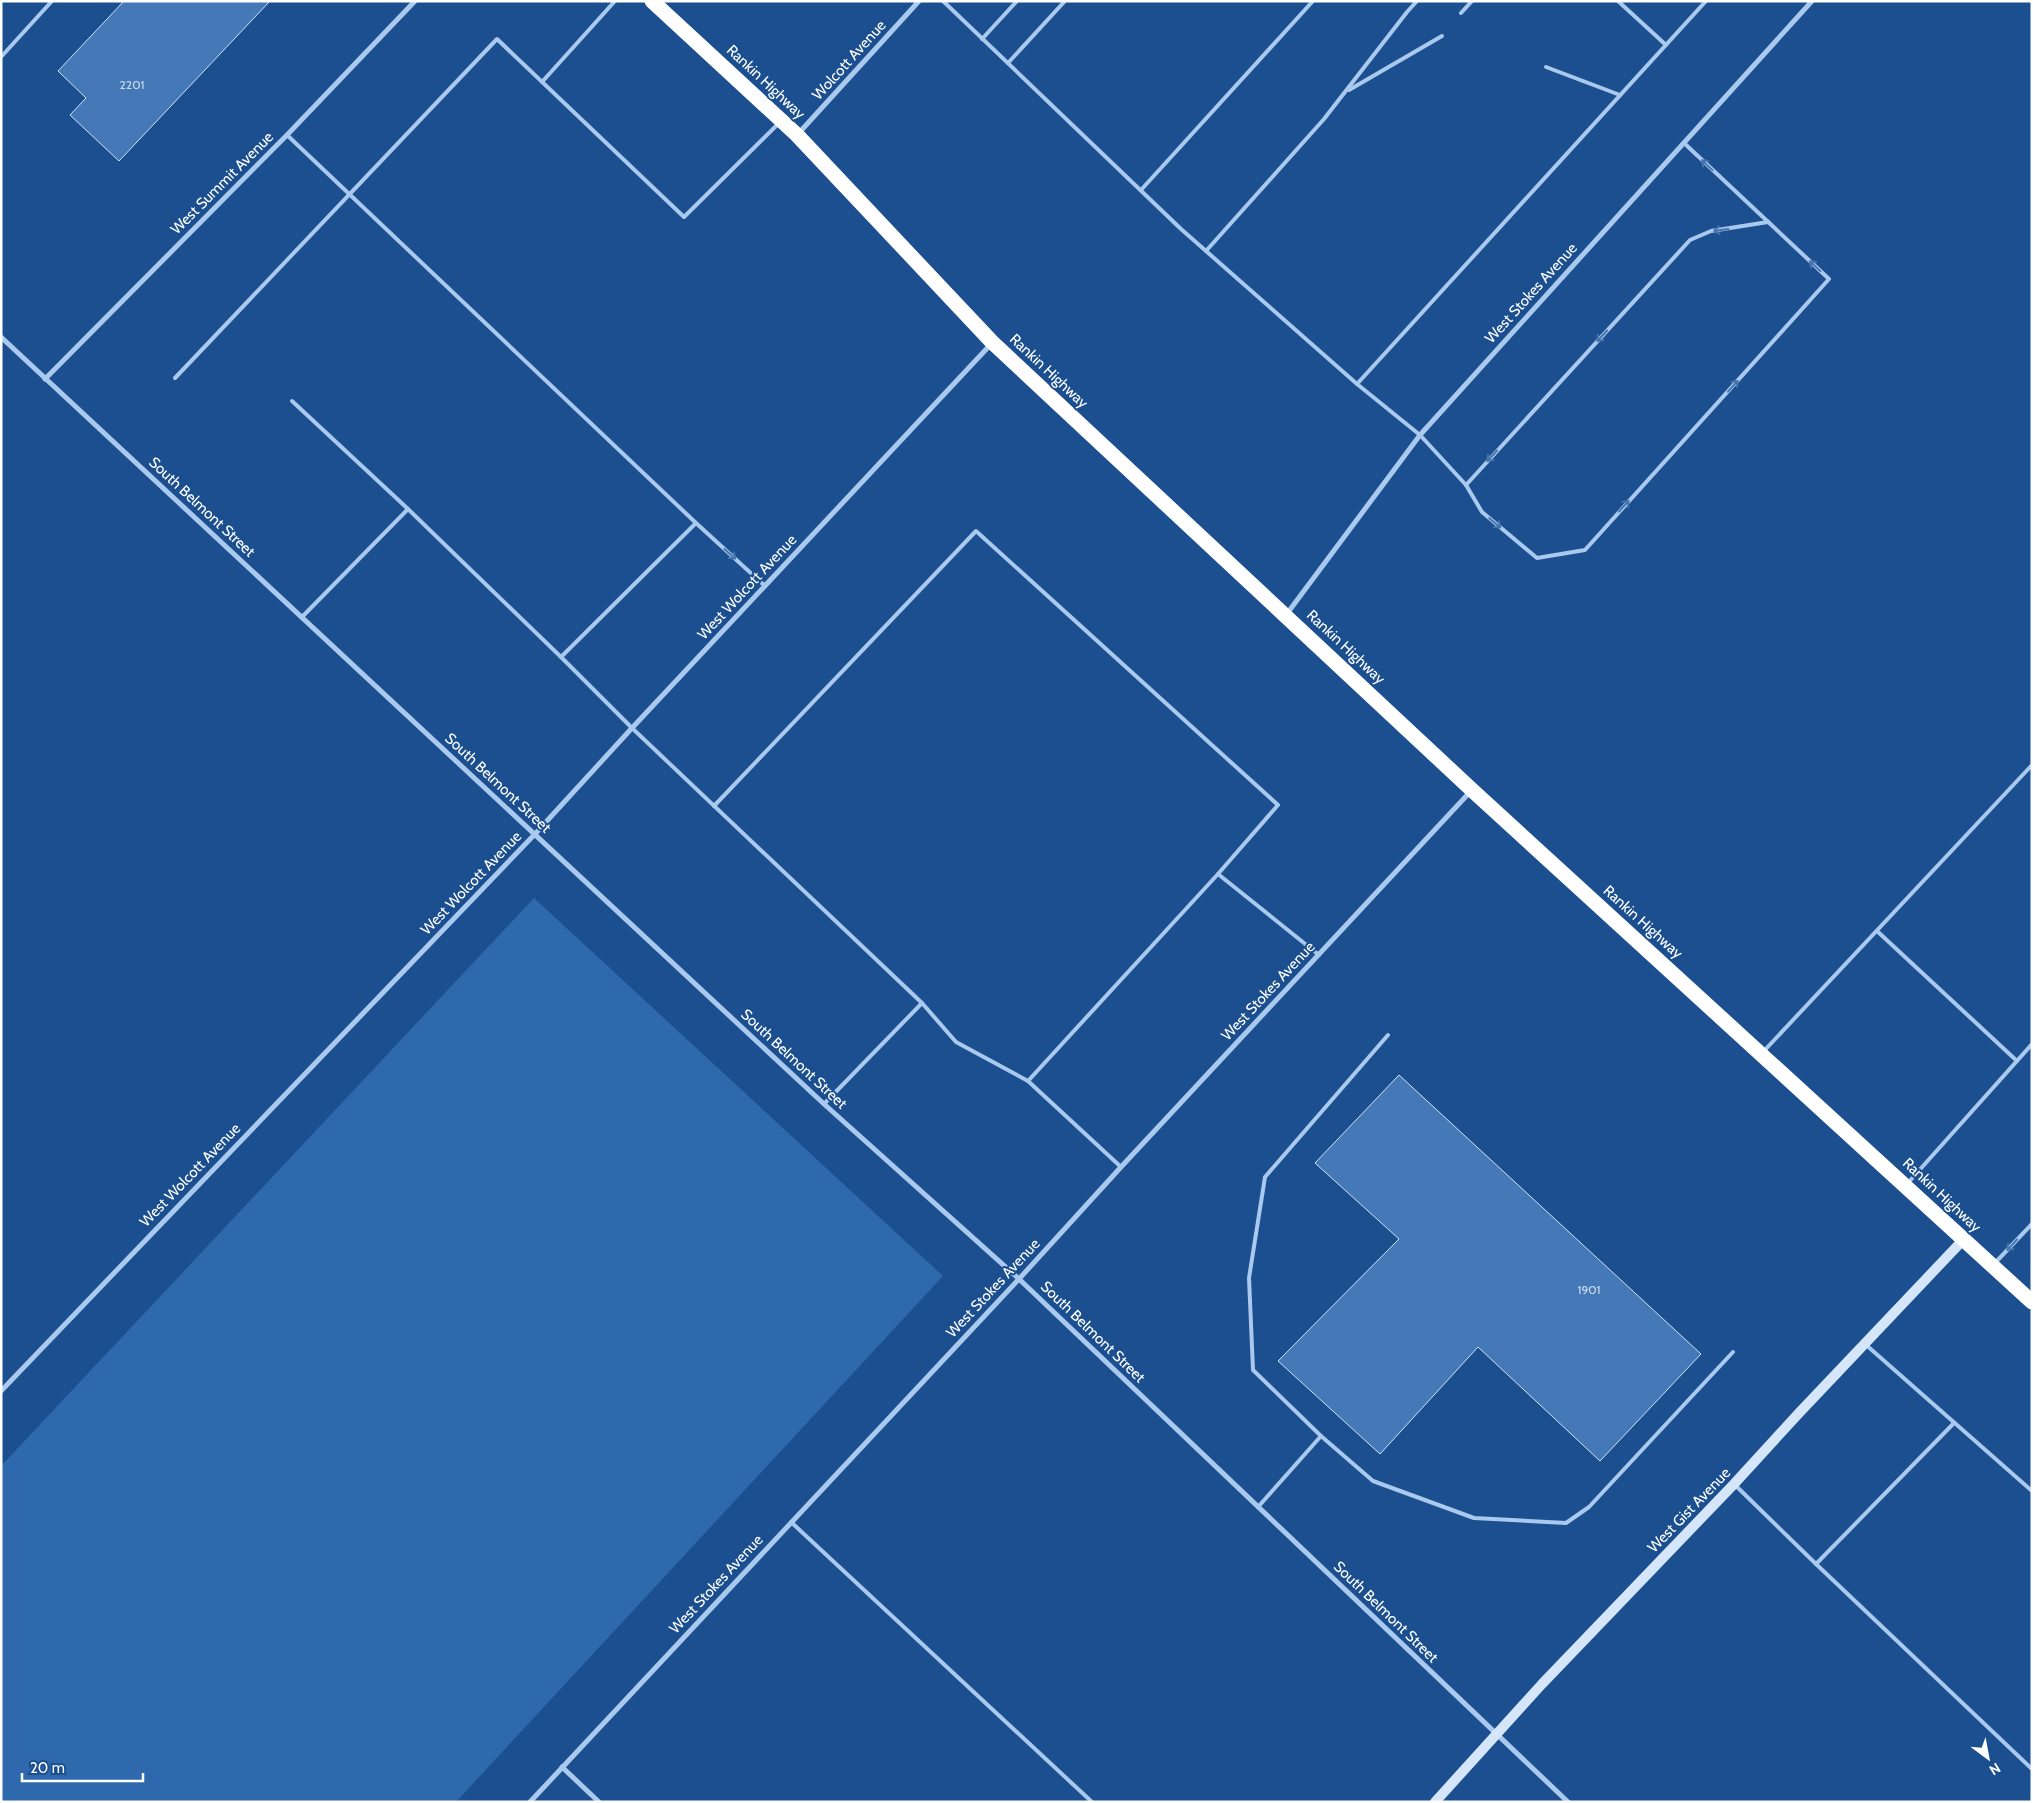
<svg xmlns="http://www.w3.org/2000/svg" width="2033" height="1803" viewBox="0 0 2033 1803" font-family="Cabin,sans-serif">
<style>
.green{fill:#2e69ad}
.building{fill:#4478b7;stroke:#cfe3fa}
.lines{fill:none;stroke-linecap:round;stroke-linejoin:round}
.lane{stroke:#a9c9ee;stroke-width:4}
.street{stroke:#a9c9ee;stroke-width:5}
.secondary{stroke:#d6e6fa;stroke-width:10}
.highway{stroke:#fff;stroke-width:15}
.oneway{stroke:#4674ac}
.labels{text-anchor:middle;dominant-baseline:central;stroke-width:4;stroke-linejoin:round;paint-order:stroke}
.number-label{font-size:12px;fill:#d0dded}
.street-label{font-size:15px;fill:#fff;stroke:#1b4f8f}
</style>
<rect width="100%" height="100%" fill="#1b4f8f"/>
<polygon class="green" points="534,898 943,1276 456,1802 1,1802 1,1466"/>
<g class="building">
<polygon points="124,1 270,1 119,161 70,115 86,98 58,71"/>
<polygon points="1399,1075 1701,1354 1600,1461 1478,1347 1380,1454 1278,1361 1399,1239 1315,1163"/>
</g>
<g class="lines">
<g class="lane">
<polyline points="943,1 1181,229 1357,384 1420,435 1466,485 1482,512 1537,558 1585,550 1829,279 1684,143"/>
<polyline points="1618,1 1666,45"/>
<polyline points="1461,13 1472,1"/>
<polyline points="982,39 1017,1"/>
<polyline points="1,57 52,1"/>
<polyline points="1008,63 1065,1"/>
<polyline points="1546,67 1620,95"/>
<polyline points="542,82 615,1"/>
<polyline points="1349,90 1442,36"/>
<polyline points="287,135 696,523 765,586"/>
<polyline points="1141,190 1313,1"/>
<polyline points="1206,251 1324,119 1407,12 1417,1"/>
<polyline points="175,378 497,39 684,217 778,124"/>
<polyline points="1357,384 1706,1"/>
<polyline points="292,401 408,509 561,657"/>
<polyline points="1466,485 1690,240 1711,231 1768,222"/>
<polyline points="696,523 561,657 632,728 922,1003 824,1104"/>
<polyline points="302,617 408,509"/>
<polyline points="714,806 976,531 1278,805 1218,874"/>
<polyline points="1877,931 2017,1061"/>
<polyline points="922,1003 956,1042 1028,1081"/>
<polyline points="1388,1035 1265,1177 1249,1278 1253,1370 1321,1436 1373,1481 1474,1518 1566,1523 1589,1507 1733,1352"/>
<polyline points="1763,1052 2032,765"/>
<polyline points="1121,1167 1028,1081 1218,874 1319,955"/>
<polyline points="1907,1184 2032,1044"/>
<polyline points="1994,1264 2032,1224"/>
<polyline points="1865,1344 2032,1491"/>
<polyline points="1735,1485 1816,1564 1954,1423"/>
<polyline points="1258,1507 1321,1436"/>
<polyline points="791,1522 1092,1802"/>
<polyline points="1816,1564 2032,1769"/>
</g>
<g class="street">
<polyline points="798,134 919,1"/>
<polyline points="1,337 824,1104 1019,1279 1568,1802"/>
<polyline points="45,379 287,135 415,1"/>
<polyline points="1286,615 1420,435 1812,1"/>
<polyline points="1,1391 535,834 632,728 992,343"/>
<polyline points="562,1767 599,1802"/>
<polyline points="530,1802 1019,1279 1121,1167 1470,792"/>
</g>
<polyline class="secondary" points="1435,1802 1542,1684 1734,1484 1799,1413 1964,1239"/>
<polyline class="highway" points="652,1 797,135 992,342 1472,790 2032,1302"/>
</g>
<defs><path id="oneway-shaft" d="M-6 0H5M1.5-3L5.5 0L1.5 3" fill="none" stroke-width="1.6" stroke-linecap="round" stroke-linejoin="round" transform="scale(1.25)"/></defs>
<g class="oneway">
<use href="#oneway-shaft" transform="translate(1707 165) rotate(-137)"/>
<use href="#oneway-shaft" transform="translate(1721 230) rotate(173)"/>
<use href="#oneway-shaft" transform="translate(1815 266) rotate(-137)"/>
<use href="#oneway-shaft" transform="translate(1602 336) rotate(133)"/>
<use href="#oneway-shaft" transform="translate(1733 386) rotate(-48)"/>
<use href="#oneway-shaft" transform="translate(1492 456) rotate(133)"/>
<use href="#oneway-shaft" transform="translate(1624 506) rotate(-48)"/>
<use href="#oneway-shaft" transform="translate(1495 523) rotate(40)"/>
<use href="#oneway-shaft" transform="translate(730 554) rotate(42)"/>
<use href="#oneway-shaft" transform="translate(2012 1245) rotate(133)"/>
</g>
<g class="labels">
<g class="number-label">
<text x="132" y="84">2201</text>
<text x="1589" y="1289">1901</text>
</g>
<g class="street-label">
<text transform="translate(849 60) rotate(-48)">Wolcott Avenue</text>
<text transform="translate(766 82) rotate(43)">Rankin Highway</text>
<text transform="translate(222 183) rotate(-45)">West Summit Avenue</text>
<text transform="translate(1531 293) rotate(-48)">West Stokes Avenue</text>
<text transform="translate(1049 371) rotate(43)">Rankin Highway</text>
<text transform="translate(202 507) rotate(43)">South Belmont Street</text>
<text transform="translate(747 587) rotate(-47)">West Wolcott Avenue</text>
<text transform="translate(1346 647) rotate(43)">Rankin Highway</text>
<text transform="translate(498 783) rotate(43)">South Belmont Street</text>
<text transform="translate(471 883) rotate(-46)">West Wolcott Avenue</text>
<text transform="translate(1643 922) rotate(42)">Rankin Highway</text>
<text transform="translate(1268 991) rotate(-47)">West Stokes Avenue</text>
<text transform="translate(794 1059) rotate(43)">South Belmont Street</text>
<text transform="translate(190 1175) rotate(-46)">West Wolcott Avenue</text>
<text transform="translate(1942 1195) rotate(43)">Rankin Highway</text>
<text transform="translate(993 1288) rotate(-47)">West Stokes Avenue</text>
<text transform="translate(1093 1332) rotate(44)">South Belmont Street</text>
<text transform="translate(1689 1510) rotate(-46)">West Gist Avenue</text>
<text transform="translate(716 1584) rotate(-47)">West Stokes Avenue</text>
<text transform="translate(1386 1612) rotate(44)">South Belmont Street</text>
</g>
</g>
<rect width="2033" height="1803" fill="none" stroke="#ffffff" stroke-width="5"/>
<g transform="translate(1988 1758) rotate(148)" stroke="#1b4f8f" stroke-width="4" paint-order="stroke">
<path d="M0-4L9 19L0 12L-9 19Z" fill="#ffffff"/>
<text y="-8" font-size="14" font-weight="bold" text-anchor="middle" fill="#ffffff">N</text>
</g>
<path d="M22 1773v8h121v-8" fill="none" stroke="#ffffff" stroke-width="2.5"/>
<text x="30" y="1773" font-size="15" fill="#ffffff" stroke="#1b4f8f" stroke-width="4" paint-order="stroke">20 m</text>
</svg>
